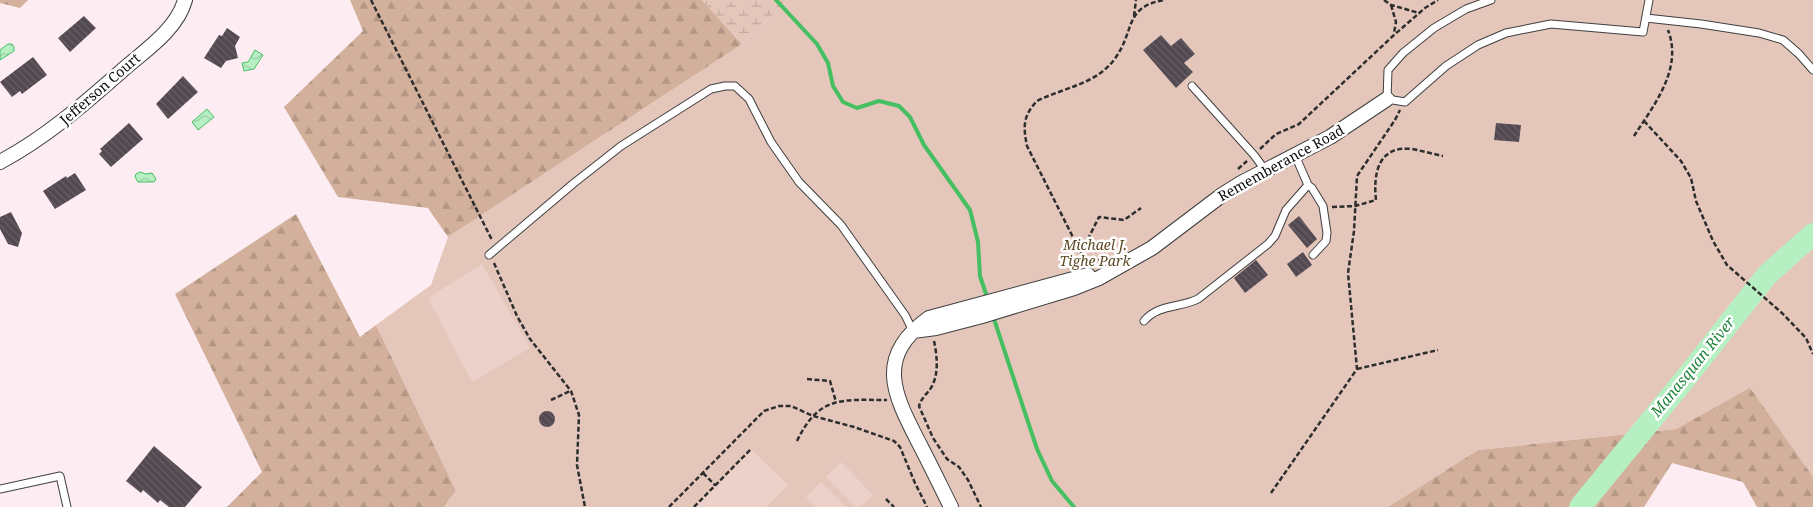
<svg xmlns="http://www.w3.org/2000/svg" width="1813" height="507" viewBox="0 0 1813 507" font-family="'Noto Serif',serif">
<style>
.green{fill:#e4c7ba}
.forest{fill:url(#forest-firs)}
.wetland{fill:url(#wetland-marsh)}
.pitch{fill:#ecd1cb}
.water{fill:url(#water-waves);stroke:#45bf61}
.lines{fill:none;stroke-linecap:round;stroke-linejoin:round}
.stream{stroke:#45bf61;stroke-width:4}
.river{stroke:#b6efc2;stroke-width:22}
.building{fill:url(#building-back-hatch)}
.lane-casing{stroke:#3f3f3f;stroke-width:9}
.street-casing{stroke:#3f3f3f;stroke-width:16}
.path{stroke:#2e2e2e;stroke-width:2.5;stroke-dasharray:5 2.5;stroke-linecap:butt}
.lane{stroke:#fff;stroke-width:7}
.street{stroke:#fff;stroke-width:14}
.labels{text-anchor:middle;stroke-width:5;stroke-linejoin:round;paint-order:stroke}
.street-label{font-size:14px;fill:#0c0c0c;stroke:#fff}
.park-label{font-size:14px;font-style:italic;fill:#5d4723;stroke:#fff}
.water-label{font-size:15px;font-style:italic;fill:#20843b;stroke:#fff}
</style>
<defs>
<pattern id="forest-firs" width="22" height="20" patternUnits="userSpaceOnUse" patternTransform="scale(1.25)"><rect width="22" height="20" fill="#d3b09b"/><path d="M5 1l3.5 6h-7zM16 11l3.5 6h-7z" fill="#b49684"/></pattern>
<pattern id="wetland-marsh" width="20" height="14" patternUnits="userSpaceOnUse" patternTransform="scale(1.25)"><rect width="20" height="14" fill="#e4c7ba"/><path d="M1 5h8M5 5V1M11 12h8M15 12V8" fill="none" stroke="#c2aa9f"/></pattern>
<pattern id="water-waves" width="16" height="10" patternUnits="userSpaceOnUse" patternTransform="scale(1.25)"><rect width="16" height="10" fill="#b6efc2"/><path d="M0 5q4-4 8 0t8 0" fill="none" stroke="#9bcca6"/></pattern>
<pattern id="building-back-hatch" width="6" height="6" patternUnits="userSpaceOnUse" patternTransform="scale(1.25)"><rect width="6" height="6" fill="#534951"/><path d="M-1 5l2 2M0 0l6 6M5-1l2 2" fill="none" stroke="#675f65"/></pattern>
</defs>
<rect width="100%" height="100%" fill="#fdedf3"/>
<path class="green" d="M788 0H1813V481L1750 389 1676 429 1478 450 1388 507H443L456 491 376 325 431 285 448 237 742 44Z"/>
<path class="forest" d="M0 0H28L20 8 0 3Z
M350 0H702L742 44 448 237 428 208 338 197 284 107 363 31Z
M296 214 360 337 376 325 456 491 443 507H227L262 472 175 294Z
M1750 388 1813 477V507H1757L1743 482 1672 463 1644 507H1388L1478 450 1676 429Z"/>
<path class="wetland" d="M702 0H788L742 44Z"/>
<path class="pitch" d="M482 264 530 348 472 382 428 298Z
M752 450 788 485 766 507H694Z
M841 462 873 495 860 507H856L826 477Z
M821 482 846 507H816L806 497Z"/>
<path class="water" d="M8 44H12L14 47V51L0 60V50Z
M255 50 263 55 254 69 244 71 242 63 248 62Z
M207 109 214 117 198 130 192 122Z
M140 172 146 174 152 173 156 179 154 182H138L135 177 136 174Z"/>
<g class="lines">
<path class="stream" d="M776 0 817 44 828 63 833 86 843 102 857 108 879 101 899 106 910 117 924 145 970 210 978 242 980 276 988 300
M993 316 1037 449 1052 481 1074 507"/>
<path class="river" d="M1580 507 1689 374 1767 275 1813 234"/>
</g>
<path class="building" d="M84 16 96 28 70 52 58 38Z
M227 28 240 37 235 46 238 58 226 61 221 68 204 58 219 35 222 36Z
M1161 35 1171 46 1181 38 1195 54 1184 63 1193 72 1176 88 1143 50Z
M33 57 47 75 22 94 20 91 12 97 0 82Z
M183 76 198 92 168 119 156 104Z
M129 123 143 139 111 167 99 154 102 151 100 149Z
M1496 123 1521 125 1519 142 1494 140Z
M75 173 86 190 55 209 43 191 66 176 67 178Z
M11 212 22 233 18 247 8 244 0 229V217Z
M1299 216 1317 239 1307 248 1288 225Z
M1303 252 1312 265 1296 277 1287 264Z
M1256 260 1268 275 1245 293 1234 278Z
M539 419a8 8 0 1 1 16 0a8 8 0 1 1-16 0Z
M154 446 202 487 185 507H169L160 500 158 503 143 490 141 493 126 481Z"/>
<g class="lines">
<g class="lane-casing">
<path id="lane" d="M1491 0 1466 9 1434 28 1403 53 1388 70 1387 99 1405 102 1446 66 1478 45 1506 33 1551 24 1643 32 1649 0
M1646 18 1701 24 1759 33 1783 40 1799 54 1813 70
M1192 86 1254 155 1265 170
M1308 185 1312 188 1323 206 1327 233 1326 241 1313 255
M489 255 574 183 621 146 711 89 725 86H735L749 99 771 142 799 182 841 225 905 315 913 331
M1144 321C1158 304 1180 308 1198 299L1268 244 1275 236 1286 210 1308 185 1295 155
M0 489 60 476 67 507"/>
</g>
<g class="street-casing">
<path id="street" d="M0 162C47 137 85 103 125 68 147 49 177 29 185 0
M913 331 936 328 982 316 1074 288 1099 278 1152 248 1222 195 1241 183 1330 137 1387 99
M951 507C941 487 931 466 920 445 895 396 873 358 929 318L1088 275"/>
</g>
<path class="path" d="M371 0 492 240
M1384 0 1391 5 1419 13
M1391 5 1396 22 1394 33
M1134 16 1136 0
M1644 121 1681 161 1691 178 1696 201 1713 241 1727 265 1782 313 1806 338 1813 354
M1634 136C1654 105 1683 69 1668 30
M1260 149 1276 134 1299 124 1394 35 1425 8 1438 0
M1238 169 1247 161
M1332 207 1355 206 1376 200C1373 174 1378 145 1412 149 1423 151 1433 154 1443 156
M1081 253 1099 217 1124 220 1141 208
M494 263 517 316 530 339 571 391 579 415 577 465 585 507
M1086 263 1027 146C1023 126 1023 116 1037 101 1065 87 1098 84 1116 57 1135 30 1124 7 1164 0
M1091 263 1107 257
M934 341C937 355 939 373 932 386 928 394 922 396 919 406L933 438 947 459 959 467 968 480 981 507
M1357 369 1438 350
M807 379 830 381 836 402
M551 400 570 391
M797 441C819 395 842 400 887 400
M703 473 715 485
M1271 493 1357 369 1348 273 1354 231 1357 176 1395 120 1400 110
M886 499 894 507
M669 507 764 411 779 406H791L813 416 854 427 894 441 900 447 915 483 927 507
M694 507 751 449"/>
<use href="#lane" class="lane"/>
<use href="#street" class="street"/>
</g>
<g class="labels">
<g class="street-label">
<text transform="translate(100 89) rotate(-41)" y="5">Jefferson Court</text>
<text transform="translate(1281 163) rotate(-29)" y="5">Rememberance Road</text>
</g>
<g class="park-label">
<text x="1095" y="250">Michael J.<tspan x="1095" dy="16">Tighe Park</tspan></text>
</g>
<g class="water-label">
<text transform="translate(1693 367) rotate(-51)" y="5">Manasquan River</text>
</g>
</g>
</svg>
